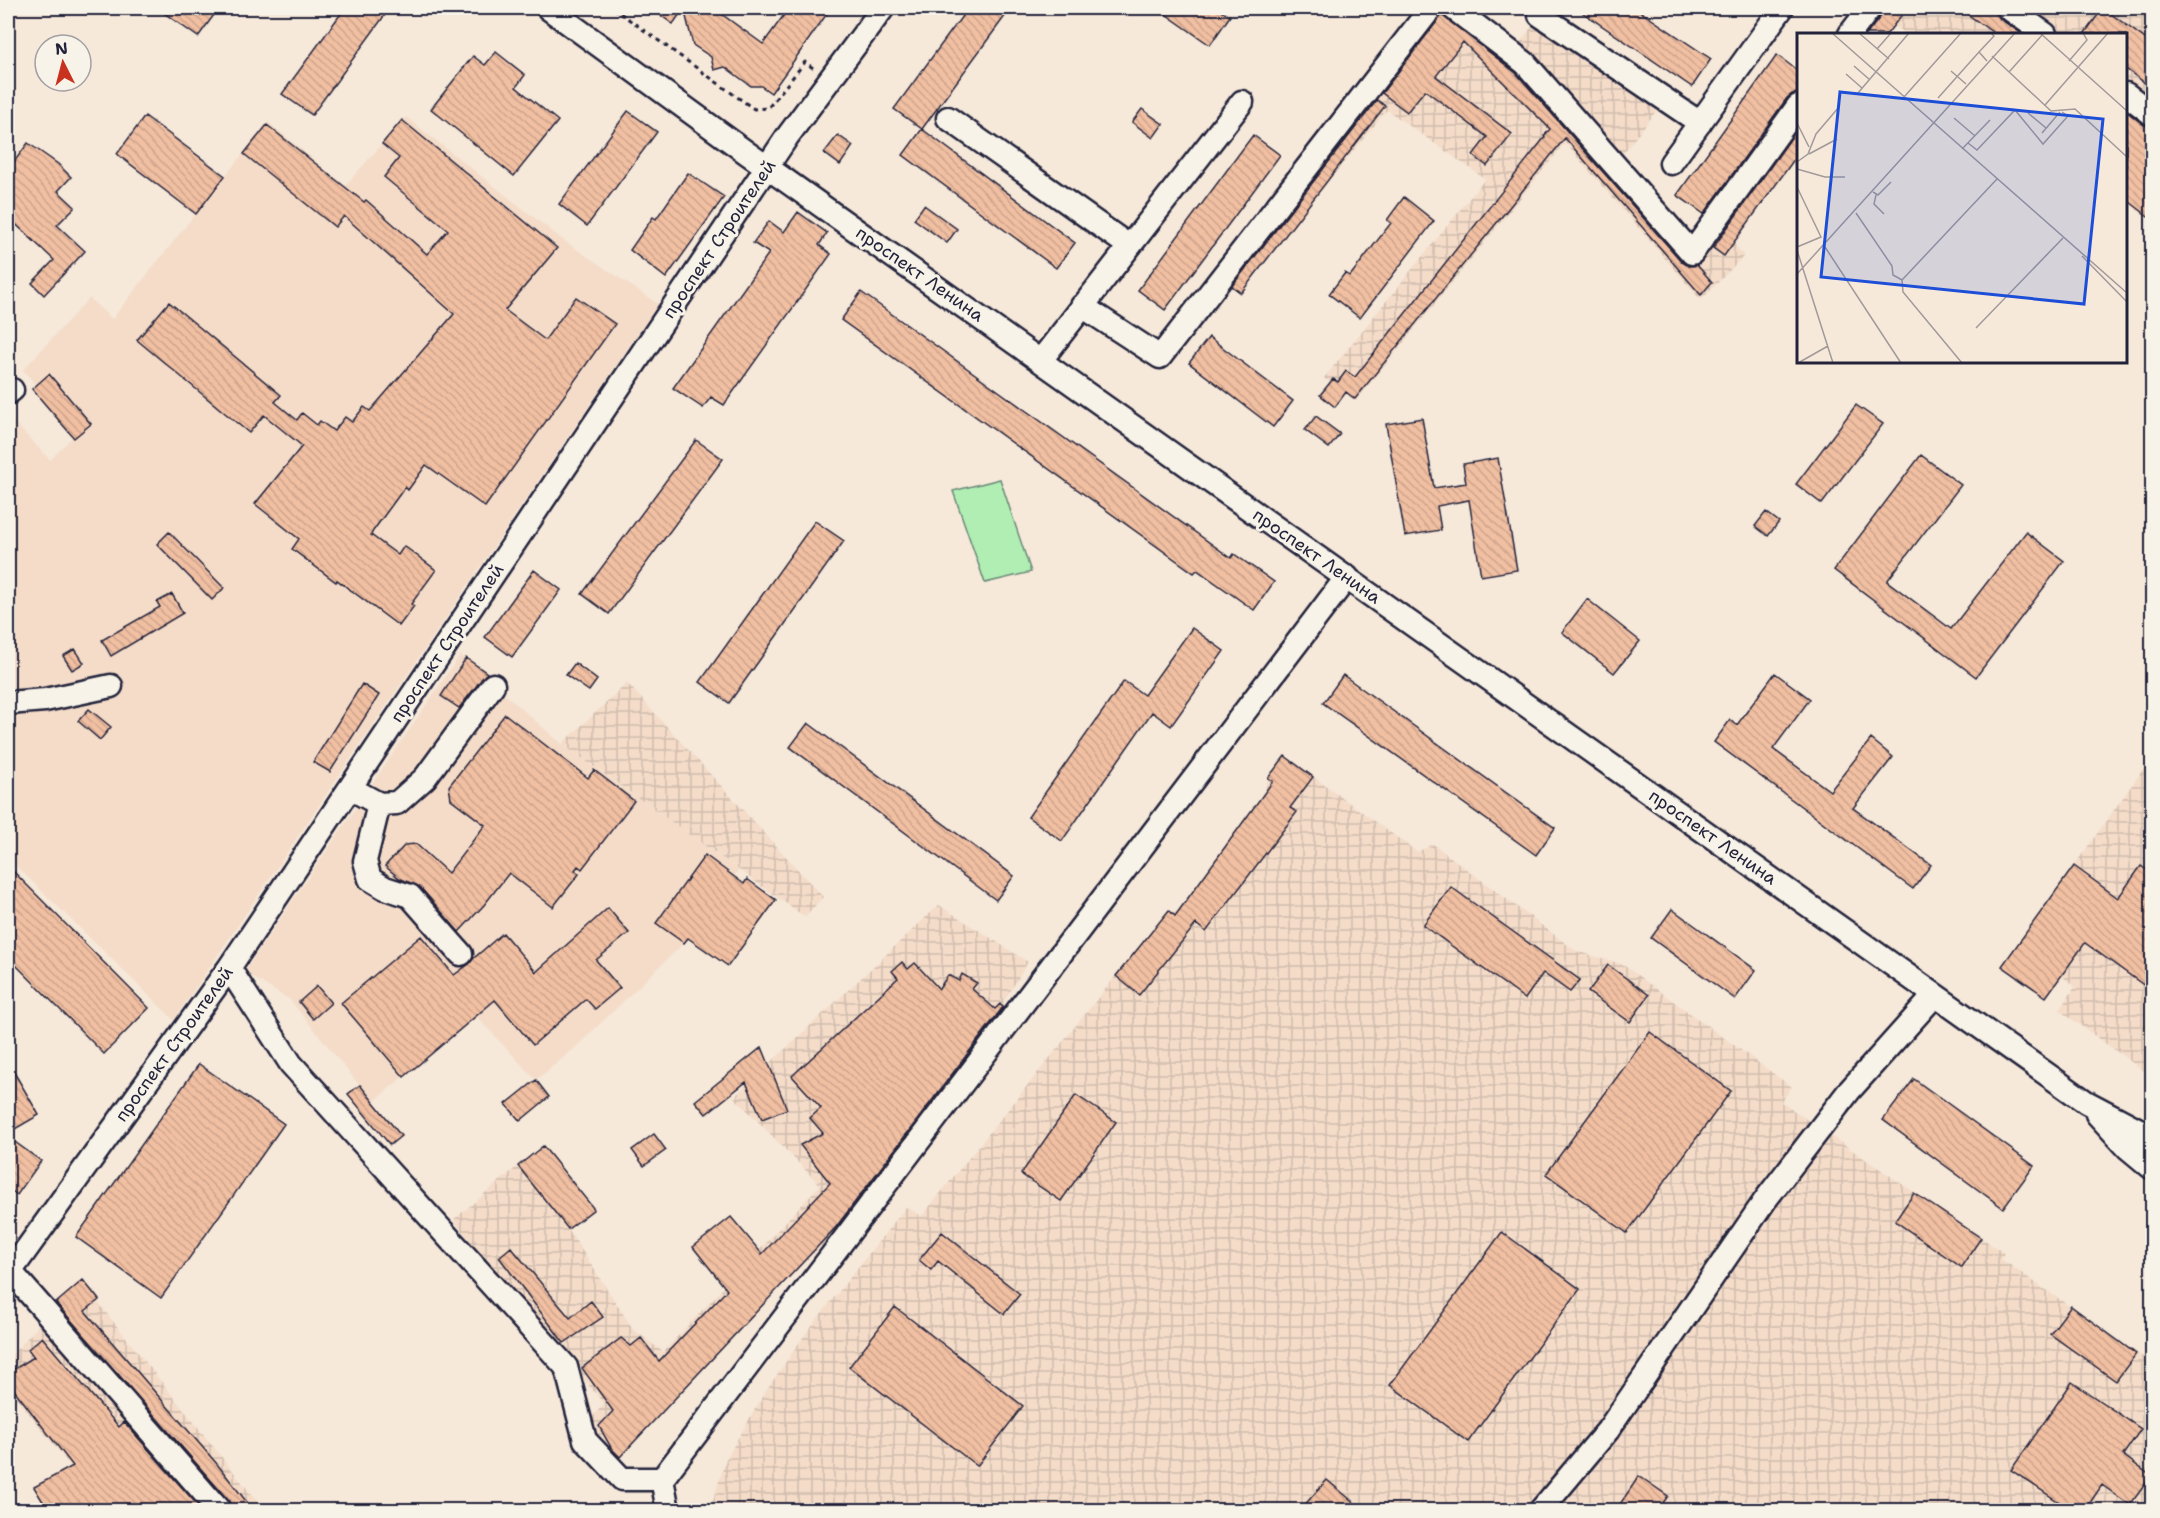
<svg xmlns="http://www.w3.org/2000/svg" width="2160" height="1518" viewBox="0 0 2160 1518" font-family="'Shantell Sans',sans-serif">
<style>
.built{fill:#f4dcc9}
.industrial{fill:url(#industrial-grid)}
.pitch{fill:#b1eeb3;stroke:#6a8877;stroke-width:1.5}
.building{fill:url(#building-back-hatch);stroke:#22223b;stroke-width:1.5}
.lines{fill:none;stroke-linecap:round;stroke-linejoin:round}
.minor-casing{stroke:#22223b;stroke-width:27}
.path{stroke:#22223b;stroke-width:3;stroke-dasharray:4.5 4.5;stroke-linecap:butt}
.minor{stroke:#f7f3e8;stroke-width:22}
.labels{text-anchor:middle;stroke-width:6;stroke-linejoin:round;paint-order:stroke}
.street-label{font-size:18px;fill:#22223b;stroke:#f7f3e8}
.inset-road{fill:none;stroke:#a1999a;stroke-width:1.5}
.view{fill:#1d4ed8;fill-opacity:0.15;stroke:#1d4ed8;stroke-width:3}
.inset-edge{fill:none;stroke:#22223b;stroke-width:3}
</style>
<defs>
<pattern id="industrial-grid" width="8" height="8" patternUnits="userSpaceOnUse" patternTransform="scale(1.5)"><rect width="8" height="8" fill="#f4dcc9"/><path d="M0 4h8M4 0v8" fill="none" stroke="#d1bcae"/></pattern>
<pattern id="building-back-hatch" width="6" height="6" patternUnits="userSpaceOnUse" patternTransform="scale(1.5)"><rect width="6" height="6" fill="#f1bfa2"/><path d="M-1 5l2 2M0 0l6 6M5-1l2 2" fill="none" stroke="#cea48c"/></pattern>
</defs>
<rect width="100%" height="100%" fill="#f6e9da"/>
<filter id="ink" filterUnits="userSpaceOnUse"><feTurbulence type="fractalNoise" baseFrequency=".0167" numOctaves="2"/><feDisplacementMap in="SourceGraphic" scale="12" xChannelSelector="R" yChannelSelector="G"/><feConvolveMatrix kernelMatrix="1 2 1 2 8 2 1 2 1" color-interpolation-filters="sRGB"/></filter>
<g filter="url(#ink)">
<path class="built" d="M406 117 563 240 658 304 174 1020 8 858V424L12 420 50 460 77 432 23 370 89 298 112 319 268 122 345 186Z
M460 655 562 744 739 870 684 943 574 1049 536 1080 476 1016 373 1102 290 1000 244 972Z"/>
<path class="industrial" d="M1426 8H1464L1518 45 1534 24 1657 110 1618 160 1694 243 1798 96V151L1732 242 1744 256 1701 300 1565 143 1356 401 1324 378 1485 179 1387 110 1246 281 1227 265Z
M1861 8H2152V221L2126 201V34H1906L1891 24 1883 34H1842Z
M627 683 823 897 805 917 562 744Z
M1285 756 1417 852 1433 844 1576 951 1622 964 1792 1087 1781 1102 2004 1253 2001 1259 2152 1363V1510H710L726 1459 765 1392 806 1333 906 1207 922 1216 1169 910 1171 912 1179 911 1265 792 1268 778Z
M2152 757V1077L2059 1010 2075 987 2062 976 2046 997 2002 966Z
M939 905 1028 962 1003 1003 1019 1018 921 1138 814 1254 795 1246 692 1375 621 1457 587 1423 604 1404 453 1220 518 1166 568 1229 633 1329 663 1352 820 1185 734 1097Z
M80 1280 264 1510H105L8 1387V1359Z"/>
<path class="pitch" d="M1000 479 1031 572 985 583 953 491Z"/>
<path class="building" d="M157 8H219L198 37Z
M345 8H390L312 115 282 94Z
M650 8H713L763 44 789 8H831L771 93 761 86H751L725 67 714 70 711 57 693 45 684 8 673 24Z
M968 8H1011L922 129 894 109Z
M1157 8H1217L1230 16 1210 45Z
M1576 8H1635L1711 59 1692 87Z
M1883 8H1907L1887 34H1867L1881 16Z
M1959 8H1994L2000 19 2022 34H1995Z
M2103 8 2152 44V88L2126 69V34H2084Z
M1442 15 1516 73 1682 262 1689 266 1697 265 1712 282 1701 295 1565 138 1355 399 1346 392 1335 407 1320 395 1333 379 1338 382 1346 371 1355 377 1545 137 1544 136 1550 129 1463 42 1436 76 1512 134 1487 166 1473 155 1487 137 1425 90 1407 112 1382 93Z
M496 52 525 75 516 87 558 121 514 176 431 109 473 56 485 65Z
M1777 55 1798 71V93L1792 94 1787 98 1704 214 1677 195Z
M1377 100 1385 106 1241 293 1232 286Z
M1142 109 1163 124 1153 138 1132 122Z
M628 111 657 132 587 226 559 204Z
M2126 111 2144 125 2152 127V219L2126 199Z
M145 116 225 176 196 214 117 154Z
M402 120 557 248 505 310 545 340 576 297 615 324 485 507 426 465 408 490 405 487 373 531 371 535 398 555 404 546 436 570 411 604 414 606 399 626 337 580 336 582 292 549 299 539 255 504 302 446 264 415 249 433 137 340 169 302 281 395 275 402 297 420 302 413 317 425 320 421 334 431 345 417 352 422 364 407 370 411 454 314 344 216 335 227 244 154 267 125 364 202 366 200 427 254 448 230 384 177 399 158 382 144Z
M1798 128V154L1724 256 1713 248Z
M922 129 1075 243 1056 268 903 155Z
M838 135 853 146 840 165 824 153Z
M1253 135 1280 155 1165 310 1138 290Z
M28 143 58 164 71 177 58 191 75 207 57 225 85 251 44 295 32 283 54 260 8 217V170Z
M688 173 724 197 666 278 630 250 653 217 656 219Z
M1404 197 1434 221 1360 318 1329 294 1345 273 1350 276 1391 223 1387 220Z
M924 205 957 229 947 243 914 219Z
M798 212 827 233 819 245 831 254 724 405 711 397 703 408 673 388 769 253 753 243 769 221 784 232Z
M861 292 1231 558 1234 554 1274 582 1254 610 1197 570 1194 573 841 320Z
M1209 337 1293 401 1273 427 1189 363Z
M49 374 91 424 74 438 32 389Z
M1856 405 1883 424 1822 504 1796 484Z
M1316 416 1340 434 1329 448 1305 430Z
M1422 418 1434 488 1466 483 1463 464 1498 458 1517 570 1481 576 1469 500 1437 506 1441 530 1405 536 1386 424Z
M696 440 723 459 609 614 582 594Z
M1921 455 1961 485 1887 581 1951 629 2026 532 2064 561 1976 677 1834 570Z
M1766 512 1779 522 1768 536 1755 526Z
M815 521 844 541 729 703 700 682Z
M169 532 224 588 212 600 157 544Z
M534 570 561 590 512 657 485 637Z
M172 594 183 613 111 656 102 640 160 607 157 602Z
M1587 599 1640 641 1614 673 1562 632Z
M1192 628 1224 651 1171 726 1152 712 1062 841 1028 817 1124 681 1144 695Z
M75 649 84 663 72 670 63 656Z
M466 658 487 673 459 708 441 696Z
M575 663 597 680 589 691 566 675Z
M1775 673 1810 699 1773 749 1830 791 1871 739 1893 757 1853 808 1931 865 1913 889 1714 742 1730 720 1737 725Z
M1343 675 1555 828 1536 855 1323 703Z
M362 684 379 695 330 772 313 762Z
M89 709 111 727 100 740 78 721Z
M505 714 588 778 594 770 634 801 582 869 578 866 575 870 579 874 553 907 509 873 484 905 459 932 420 887 399 878 385 866 405 845 416 844 448 873 485 825 451 799 449 786Z
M808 723 1014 876 996 900 790 747Z
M1285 756 1313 777 1290 808 1297 812 1206 932 1196 924 1139 995 1116 976 1169 910 1175 916 1273 781 1268 778Z
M705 855 744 884 747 879 776 900 728 966 688 938 684 943 656 923Z
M8 866 149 1008 104 1054 8 957Z
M2074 866 2118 898 2141 866 2152 874V991L2085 943 2046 997 2002 966Z
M1451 887 1580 980 1570 992 1543 973 1525 999 1423 925Z
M608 908 629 933 596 960 620 988 595 1009 586 999 533 1045 495 1000 404 1077 341 1003 421 936 454 975 469 964 474 958 503 933 536 972Z
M1672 909 1756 970 1735 999 1651 938Z
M902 962 908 969 915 963 939 989 948 975 959 981 962 974 977 983 972 989 995 1009 1000 1004 1003 1007 836 1227 620 1457 612 1449 599 1426 613 1411 582 1368 621 1338 631 1346 641 1338 659 1361 727 1290 693 1247 731 1217 762 1254 830 1183 800 1145 823 1133 810 1118 821 1108 792 1076 898 978 892 971Z
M1608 965 1649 995 1630 1022 1588 992Z
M317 986 331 1003 313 1019 299 1002Z
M1650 1032 1731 1091 1627 1233 1546 1174Z
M762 1047 787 1109 762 1119 746 1082 706 1114 695 1101Z
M8 1062 39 1115 8 1133Z
M199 1064 284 1124 161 1298 76 1237Z
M1914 1079 2034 1166 2003 1208 1883 1120Z
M536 1080 549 1097 520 1121 506 1104Z
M360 1085 401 1136 390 1145 348 1094Z
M1076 1095 1116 1122 1061 1201 1021 1174Z
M654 1134 666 1150 644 1166 632 1150Z
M8 1137 41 1161 17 1195 8 1188Z
M543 1146 594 1209 568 1229 518 1166Z
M1914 1193 1981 1238 1961 1267 1895 1221Z
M942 1232 1020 1294 1004 1314 938 1261 931 1270 919 1260Z
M1502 1232 1580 1289 1468 1442 1390 1385Z
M511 1247 570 1318 591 1301 603 1317 564 1343 499 1257Z
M83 1280 99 1300 85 1311 217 1464 253 1510H232L229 1501 56 1303Z
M2071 1306 2136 1354 2116 1381 2050 1334Z
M895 1307 1023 1406 977 1466 849 1367Z
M42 1337 119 1427 124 1422 202 1510H48L34 1487 73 1466 8 1382V1373L34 1357 28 1349Z
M2072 1382 2141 1429 2123 1455 2151 1476 2130 1505 2102 1485 2085 1510H2071L2011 1470Z
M1639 1476 1668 1496 1658 1510H1616Z
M1327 1480 1363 1510H1300Z"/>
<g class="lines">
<g class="minor-casing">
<path id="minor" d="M548 8 747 153 2086 1102 2141 1131 2152 1140
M1453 8 1525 63 1692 253 1798 106
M2008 8 2045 34
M1540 15 1700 123
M1850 34 1870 8
M2126 94 2152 114
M948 118 1129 246
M1671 163 1782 8
M1082 306 1160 357 1431 8
M1041 360 1242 102
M8 393 12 390
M8 703 45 700 111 686
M350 788 379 804 397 803 425 778 493 685
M379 804 365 861 370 879 385 888 410 896 461 954
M229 968 291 1064 566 1367 585 1440 622 1479H662
M2097 1114 2128 1148 2152 1168
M11 1272 219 1510
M8 1275 229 968 787 137 883 8
M668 1510 662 1479 1347 577
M1541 1510 1608 1430 1766 1199 1849 1091 1935 995"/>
</g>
<path class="path" d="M613 8 754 109 768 108 805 62 813 68"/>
<use href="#minor" class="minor"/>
</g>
</g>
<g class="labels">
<g class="street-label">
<text transform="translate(719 239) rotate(-56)" y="6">проспект Строителей</text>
<text transform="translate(920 274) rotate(35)" y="6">проспект Ленина</text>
<text transform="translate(1317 556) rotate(35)" y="6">проспект Ленина</text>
<text transform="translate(447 643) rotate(-56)" y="6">проспект Строителей</text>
<text transform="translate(1713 837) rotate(35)" y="6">проспект Ленина</text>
<text transform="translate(174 1044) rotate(-54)" y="6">проспект Строителей</text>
</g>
</g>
<g transform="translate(1797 33)">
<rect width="330" height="330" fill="#f6e9da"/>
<path class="inset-road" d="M35 0 330 260M62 0 92 26M243 0 330 78M80 16 94 0M195 23 254 78 278 76 330 124M190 28 182 19 197 3 194 0M272 28 290 7 286 0M57 33 73 47M154 38 169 51M212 39 246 1M49 41 65 55M61 60 112 0M107 64 164 0M141 65 182 19M248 72 311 0M231 80 249 95M157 85 178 103M0 90 12 114M245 100 263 79M171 110 180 117 218 77 246 111 271 83 265 79M165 116 193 87M12 121 40 106M0 129 11 121 19 101 42 74M0 136 28 144H48M0 154 24 204 0 214M76 159 81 162 94 149M79 162 77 171 87 181M59 180 95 233 96 242 105 247M28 214 104 330M0 217 36 330M285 223 330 269M0 241 218 0M179 295 266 205M1 330 31 313M165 330 106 259 105 247 200 146"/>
<path class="view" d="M43 59 306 86 287 271 24 244Z"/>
<rect width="330" height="330" class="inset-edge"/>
</g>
<rect width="2160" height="1518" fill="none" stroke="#f7f3e8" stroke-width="30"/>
<rect x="15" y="15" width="2130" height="1488" fill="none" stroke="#22223b" stroke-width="2" filter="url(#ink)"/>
<g transform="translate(63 63) rotate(354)"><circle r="28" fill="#f7f3e8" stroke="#a29fa3" stroke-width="1.5"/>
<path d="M0-4.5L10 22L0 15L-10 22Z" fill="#c8321e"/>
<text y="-9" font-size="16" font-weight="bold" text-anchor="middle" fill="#22223b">N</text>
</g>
</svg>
